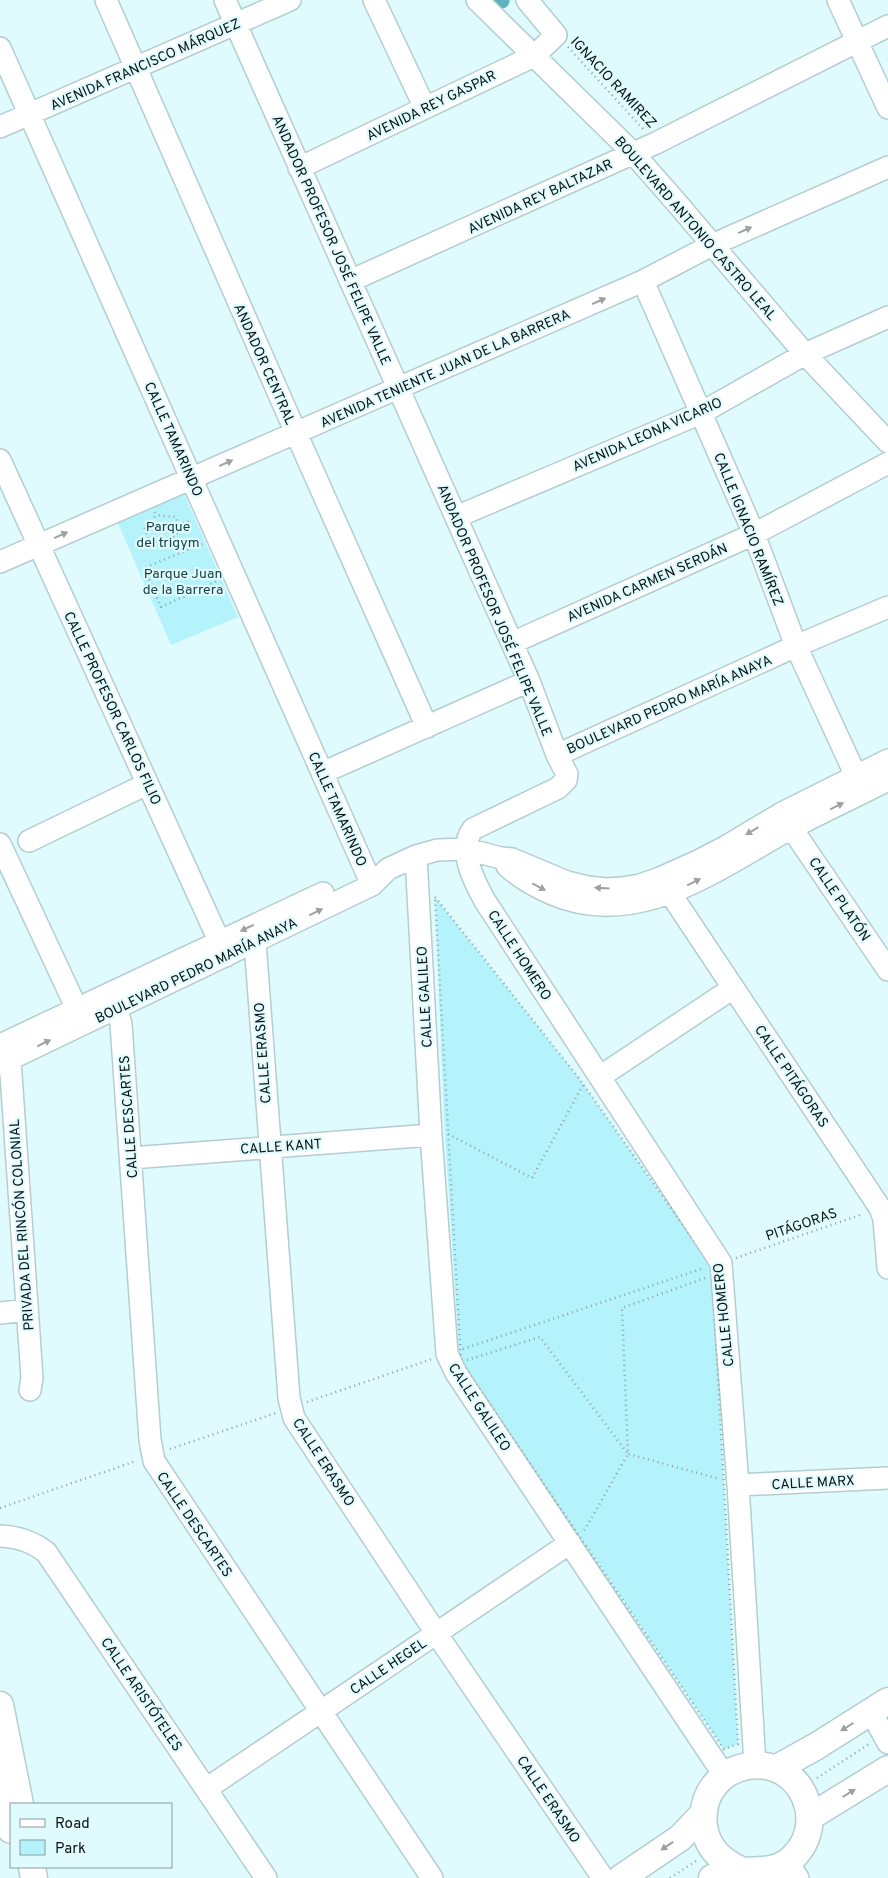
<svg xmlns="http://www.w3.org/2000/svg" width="888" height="1878" viewBox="0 0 888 1878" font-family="Overpass,sans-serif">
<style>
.green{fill:#b4f3fc}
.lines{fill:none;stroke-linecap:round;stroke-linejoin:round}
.canal{stroke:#5db1bc;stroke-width:15}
.minor-casing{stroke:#b4cdd1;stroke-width:24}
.major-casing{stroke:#b4cdd1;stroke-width:29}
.path{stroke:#8ea2a4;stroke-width:2.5;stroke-dasharray:1 4;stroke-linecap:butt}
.minor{stroke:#fff;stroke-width:21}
.major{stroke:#fff;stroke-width:26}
.oneway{fill:#9da1a1}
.labels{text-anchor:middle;stroke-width:4.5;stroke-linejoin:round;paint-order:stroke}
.street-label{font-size:14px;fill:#0a1314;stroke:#e0fbfe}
.park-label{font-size:14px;fill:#194146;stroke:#e0fbfe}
</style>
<rect width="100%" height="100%" fill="#e0fbfe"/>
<path class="green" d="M181 487 238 617 171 645 116 519Z
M435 897 578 1077 712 1266 738 1744 724 1749 461 1362 459 1350 444 1118Z"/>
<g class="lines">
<path class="canal" d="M500 0 502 1"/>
<g class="minor-casing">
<path id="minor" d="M106 0 296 433 427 727
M225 0 529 681 557 755 567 774 566 780 558 788 473 829C457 850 474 881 485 901L721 1263 738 1485 755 1764
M374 0 425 108
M477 0 633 153 676 202 805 354 888 442
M527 0 556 35
M838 0 888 108
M0 48 372 885
M0 127 290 0
M299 168 534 56 556 35
M350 281 656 143 888 26
M643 281 754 534 796 646 856 776 866 791
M0 460 226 956
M456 517 701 413 805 354 888 317
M0 562 643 281 712 245 888 167
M512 643 754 534 888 463
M557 755 796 646 888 607
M322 773 529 681
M784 817 888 970
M29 841 147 784
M0 844 77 1009
M416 856 431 1135 447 1354 456 1373 724 1775
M507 866C520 878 536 887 552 894 638 931 717 869 790 829 822 812 855 797 888 780
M660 878 880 1208 884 1219 888 1268
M255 942 289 1398 294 1418 436 1633 603 1878
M112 993 121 1024 150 1440 154 1461 432 1878
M0 1045 323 893
M10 1060 32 1378 30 1390
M0 1064 372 885 388 869 416 856 437 850 466 849 501 858 512 859 567 882 588 887 605 889 622 888 640 885 660 878 698 861 725 847 782 813 888 760
M601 1076 733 988
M131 1158 431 1135
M0 1313 27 1310
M738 1485 888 1478
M0 1536C18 1537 31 1541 46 1552L266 1878
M871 1712 888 1743
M206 1789 570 1543
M788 1863 798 1878"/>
</g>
<g class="major-casing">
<path id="major" d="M0 1705 20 1804
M777 1768 815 1747 888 1701
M2 1784 11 1830
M810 1817 888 1769
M32 1867 34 1878
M621 1878 680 1838 703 1814
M712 1878C736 1864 767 1878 789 1861 805 1848 813 1828 808 1807 792 1741 696 1758 704 1826 707 1848 721 1861 741 1870"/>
</g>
<path class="path" d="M568 47 643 129
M155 512 156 515 145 529 149 540 165 544 180 531 176 517 156 515
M178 524 191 521
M202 544 144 568 161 607 217 581
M435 897 578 1077 712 1266 738 1744 724 1749 461 1362Z
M448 1134 532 1178 583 1085
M736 1258 863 1214
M705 1278 622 1308 628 1454 720 1479
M463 1349 704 1268
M467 1360 540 1337 628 1454 584 1531
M307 1402 432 1359
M170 1449 276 1413
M0 1508 136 1461
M817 1778 869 1744
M670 1878 696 1861"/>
<use href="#minor" class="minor"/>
<use href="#major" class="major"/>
</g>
<defs><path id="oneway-solid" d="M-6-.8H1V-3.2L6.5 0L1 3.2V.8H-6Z" transform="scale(1.25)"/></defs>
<g class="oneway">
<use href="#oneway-solid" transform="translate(745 230) rotate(-24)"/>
<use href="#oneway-solid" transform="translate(599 301) rotate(-24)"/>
<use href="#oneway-solid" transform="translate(226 463) rotate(-24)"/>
<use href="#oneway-solid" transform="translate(61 535) rotate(-24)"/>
<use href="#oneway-solid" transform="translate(837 806) rotate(-26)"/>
<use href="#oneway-solid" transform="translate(752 831) rotate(149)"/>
<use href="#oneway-solid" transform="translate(694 882) rotate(-26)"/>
<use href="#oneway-solid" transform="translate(539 887) rotate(28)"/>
<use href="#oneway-solid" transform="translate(602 888) rotate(-176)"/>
<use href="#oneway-solid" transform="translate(316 912) rotate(-26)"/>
<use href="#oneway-solid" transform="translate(247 928) rotate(155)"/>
<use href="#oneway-solid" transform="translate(44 1043) rotate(-26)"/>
<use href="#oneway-solid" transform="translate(847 1727) rotate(148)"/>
<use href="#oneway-solid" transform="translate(849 1793) rotate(-32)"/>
<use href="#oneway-solid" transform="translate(667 1846) rotate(146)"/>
</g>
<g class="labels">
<g class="street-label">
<text transform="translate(145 64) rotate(-24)" y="5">AVENIDA FRANCISCO MÁRQUEZ</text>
<text transform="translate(614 82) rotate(47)" y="5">IGNACIO RAMIREZ</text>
<text transform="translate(431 105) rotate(-26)" y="5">AVENIDA REY GASPAR</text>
<text transform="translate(540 196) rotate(-25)" y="5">AVENIDA REY BALTAZAR</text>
<text transform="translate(696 228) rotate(49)" y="5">BOULEVARD ANTONIO CASTRO LEAL</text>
<text transform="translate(332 240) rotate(66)" y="5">ANDADOR PROFESOR JOSÉ FELIPE VALLE</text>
<text transform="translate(265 364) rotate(66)" y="5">ANDADOR CENTRAL</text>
<text transform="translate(445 368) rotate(-24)" y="5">AVENIDA TENIENTE JUAN DE LA BARRERA</text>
<text transform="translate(647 434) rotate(-24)" y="5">AVENIDA LEONA VICARIO</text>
<text transform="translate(174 439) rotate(66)" y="5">CALLE TAMARINDO</text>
<text transform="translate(749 529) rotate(68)" y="5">CALLE IGNACIO RAMÍREZ</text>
<text transform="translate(647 582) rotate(-24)" y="5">AVENIDA CARMEN SERDÁN</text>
<text transform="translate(495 610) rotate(67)" y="5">ANDADOR PROFESOR JOSÉ FELIPE VALLE</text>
<text transform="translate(669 704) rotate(-24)" y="5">BOULEVARD PEDRO MARÍA ANAYA</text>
<text transform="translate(113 708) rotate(65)" y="5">CALLE PROFESOR CARLOS FILIO</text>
<text transform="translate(338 809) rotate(66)" y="5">CALLE TAMARINDO</text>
<text transform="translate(840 899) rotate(56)" y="5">CALLE PLATÓN</text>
<text transform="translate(520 955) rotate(57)" y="5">CALLE HOMERO</text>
<text transform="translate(196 970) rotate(-26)" y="5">BOULEVARD PEDRO MARÍA ANAYA</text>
<text transform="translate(424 997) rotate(-93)" y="5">CALLE GALILEO</text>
<text transform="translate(262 1053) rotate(-94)" y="5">CALLE ERASMO</text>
<text transform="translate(792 1076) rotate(56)" y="5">CALLE PITÁGORAS</text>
<text transform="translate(128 1117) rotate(-94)" y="5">CALLE DESCARTES</text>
<text transform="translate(281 1146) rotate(-4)" y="5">CALLE KANT</text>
<text transform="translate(801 1224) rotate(-19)" y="5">PITÁGORAS</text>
<text transform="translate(21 1225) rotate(-94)" y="5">PRIVADA DEL RINCÓN COLONIAL</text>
<text transform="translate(723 1315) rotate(-96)" y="5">CALLE HOMERO</text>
<text transform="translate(480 1407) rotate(57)" y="5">CALLE GALILEO</text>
<text transform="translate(324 1462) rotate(57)" y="5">CALLE ERASMO</text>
<text transform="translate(813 1482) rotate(-3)" y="5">CALLE MARX</text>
<text transform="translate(195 1524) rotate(56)" y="5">CALLE DESCARTES</text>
<text transform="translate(388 1666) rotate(-34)" y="5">CALLE HEGEL</text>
<text transform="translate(142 1694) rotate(56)" y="5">CALLE ARISTÓTELES</text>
<text transform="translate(549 1799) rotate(56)" y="5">CALLE ERASMO</text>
</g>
<g class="park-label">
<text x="168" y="531">Parque<tspan x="168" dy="16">del trigym</tspan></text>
<text x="183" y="578">Parque Juan<tspan x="183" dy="16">de la Barrera</tspan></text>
</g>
</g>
<rect x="10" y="1803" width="162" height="65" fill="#e0fbfe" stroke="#8a9ea0"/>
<rect x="20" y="1819" width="25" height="8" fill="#ffffff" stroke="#8a9ea0"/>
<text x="55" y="1828" font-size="15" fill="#0a1314">Road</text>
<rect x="20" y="1840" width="25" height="15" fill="#b4f3fc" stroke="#8a9ea0"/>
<text x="55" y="1853" font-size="15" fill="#0a1314">Park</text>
</svg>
